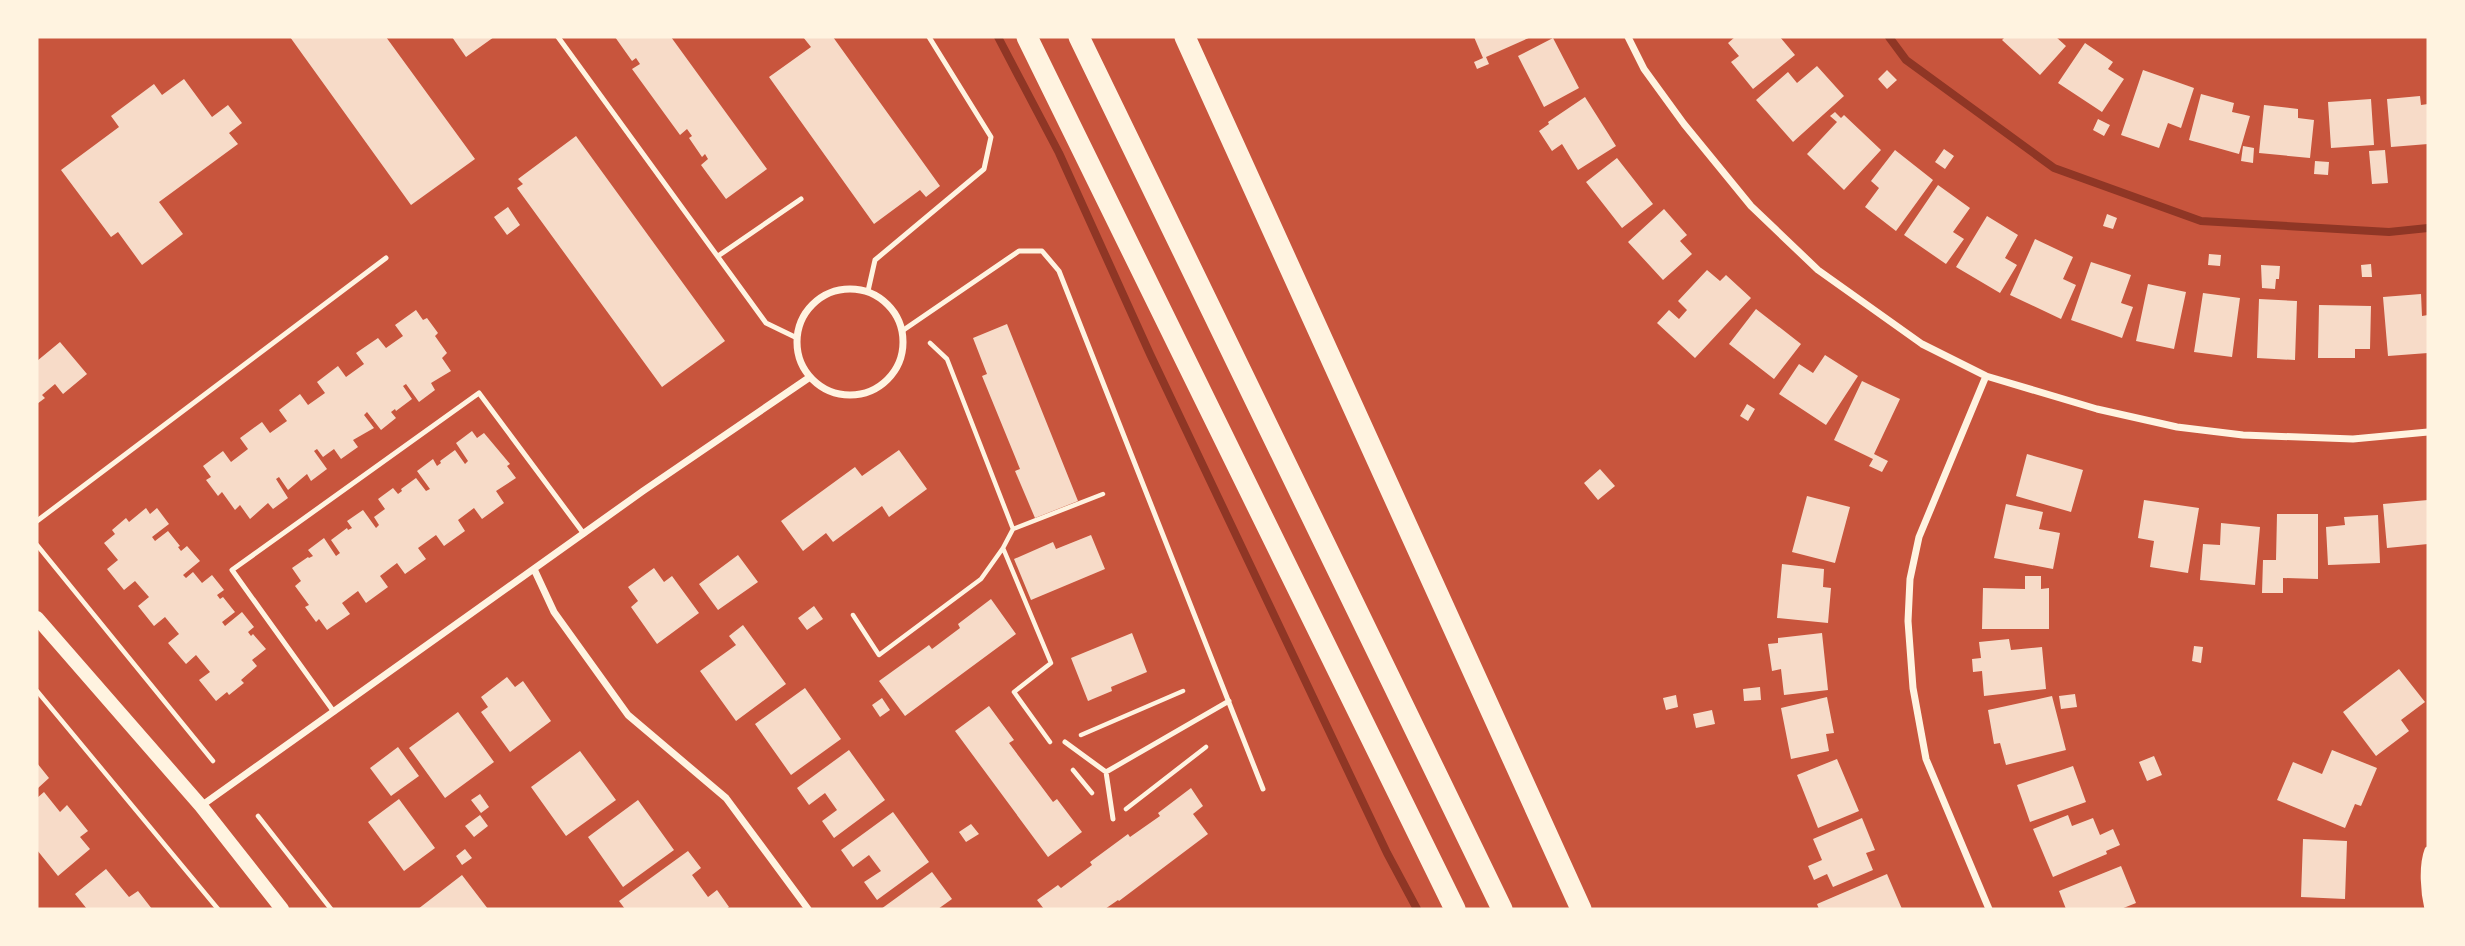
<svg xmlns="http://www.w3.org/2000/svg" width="2465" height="946" viewBox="0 0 2465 946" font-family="'PT Serif',serif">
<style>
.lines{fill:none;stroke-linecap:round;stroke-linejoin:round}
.stream{stroke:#8f3625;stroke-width:8}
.building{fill:#f7dbc8}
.path{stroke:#fff3e0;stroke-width:4.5}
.service{stroke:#fff3e0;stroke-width:5}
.minor{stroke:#fff3e0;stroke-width:7}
.secondary{stroke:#fff3e0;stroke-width:14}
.motorway{stroke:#fff3e0;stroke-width:21}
</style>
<rect width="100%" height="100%" fill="#c8553d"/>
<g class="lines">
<path class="stream" d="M998 37 1059 153 1150 354 1387 853 1417 909
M1889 37 1906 60 2054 168 2201 221 2389 232 2428 228"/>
</g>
<path class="building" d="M290 37H386L475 159 411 205Z
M452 37H494L466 57Z
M615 37H671L767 169 726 199 701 165 708 159 705 154 702 157 689 138 692 136 687 129 680 135 632 69 640 64 636 58 632 61Z
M803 37H833L940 186 926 197 920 190 874 224 769 77 811 47Z
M1474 37H1531L1486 57 1489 64 1477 69 1474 62 1483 58Z
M1735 37H1780L1795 55 1753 89 1731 62 1739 56 1728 43Z
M2005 37H2056L2066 46 2040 75 2002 40Z
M1553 38 1579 88 1544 107 1518 56Z
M2085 43 2113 62 2108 69 2124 79 2102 112 2058 83Z
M1817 66 1844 96 1793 142 1756 100 1788 72 1797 83Z
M1887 70 1897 80 1887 89 1878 79Z
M2143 70 2194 88 2181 128 2168 123 2159 148 2121 135Z
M184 79 212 117 228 105 242 123 229 133 238 144 159 202 183 234 142 265 118 232 111 237 61 170 119 127 111 116 154 84 162 95Z
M2201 94 2234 103 2232 112 2250 116 2239 154 2189 140Z
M2420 96 2421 105 2428 104V144L2391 147 2387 99Z
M1585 97 1616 146 1578 170 1562 144 1552 151 1539 131 1549 124 1548 122Z
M2371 99 2374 145 2331 148 2328 102Z
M2264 105 2298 109V118L2314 120 2310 158 2259 153Z
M1835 112 1841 118 1844 115 1881 150 1844 190 1807 154 1837 122 1830 116Z
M2098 119 2110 125 2104 136 2093 130Z
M576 136 725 341 662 387 517 188 523 184 518 179Z
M2243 146 2254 148 2253 163 2241 161Z
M1944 149 1954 156 1945 169 1935 162Z
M1895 150 1933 180 1896 231 1865 207 1879 188 1871 181Z
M2385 150 2388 183 2372 184 2369 151Z
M1617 158 1653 204 1622 228 1586 182Z
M2315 161 2329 162 2328 175 2314 174Z
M1938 185 1970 208 1953 232 1964 239 1946 264 1904 235Z
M508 207 520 225 507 235 494 217Z
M1664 209 1687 235 1680 241 1692 254 1663 280 1628 242Z
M2107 214 2117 218 2113 229 2103 226Z
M1987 216 2018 235 2005 258 2017 265 2000 293 1956 267Z
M2035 239 2073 257 2063 279 2076 285 2061 319 2010 295Z
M2209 254 2221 255 2220 266 2208 265Z
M2091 262 2131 275 2121 303 2133 307 2122 338 2071 320Z
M2371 264 2372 277H2362L2361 265Z
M2261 265 2280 266 2279 279H2276L2275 289 2262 288Z
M1707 270 1720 281 1726 275 1751 298 1695 358 1657 323 1669 310 1679 319 1687 310 1678 301Z
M2148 284 2186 292 2174 349 2136 341Z
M2203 293 2240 298 2232 357 2194 352Z
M2421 294 2422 316 2428 315V353L2388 356 2383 297Z
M2259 299 2297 301 2295 360 2257 358Z
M2319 305 2371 306 2370 349H2355V358H2318Z
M1756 309 1801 344 1774 379 1729 344Z
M416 310 423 320 427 318 438 333 435 336 447 353 442 358 451 371 431 383 435 390 419 402 406 384 403 386 412 399 396 411 395 409 391 412 396 418 381 430 367 412 364 415 374 428 353 440 358 447 341 459 334 449 323 457 317 449 314 451 327 469 311 481 307 474 288 490 279 477 276 479 288 498 273 509 268 503 250 519 240 505 235 510 222 492 218 496 206 480 211 477 203 466 223 451 231 462 248 449 240 438 262 422 270 433 287 421 279 410 300 394 308 405 325 393 317 382 338 366 346 377 364 364 356 353 378 338 386 348 403 336 395 325Z
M1007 324 1078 501 1035 518 1015 471 1020 469 982 376 987 374 973 338Z
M60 342 87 374 63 394 55 384 42 395 45 398 37 404V361Z
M1825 355 1858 376 1826 425 1779 394 1799 364 1813 373Z
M1862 381 1900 399 1874 454 1888 461 1882 472 1869 466 1873 459 1834 440Z
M1747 404 1755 409 1748 421 1740 416Z
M472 431 477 438 484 433 510 464 507 466 516 478 496 491 504 503 482 519 474 508 458 520 465 531 444 546 436 535 418 548 426 559 405 574 397 563 380 576 388 587 366 603 358 591 342 603 350 614 327 630 319 619 316 622 305 607 309 605 295 586 301 581 292 568 308 557 309 558 313 556 308 550 324 538 336 556 340 553 331 540 347 528 348 530 352 528 347 521 363 510 376 528 379 525 374 517 385 509 378 499 393 488 398 494 402 491 401 489 416 478 426 491 430 489 417 471 433 459 437 466 441 463 440 461 455 450 465 464 468 461 456 443Z
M899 450 927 489 889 517 882 506 833 542 826 533 803 551 781 521 855 467 862 476Z
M2027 454 2083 470 2071 512 2016 496Z
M1600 469 1615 486 1598 500 1584 483Z
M1807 496 1850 507 1835 563 1792 552Z
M2144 500 2199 508 2188 573 2150 567 2154 541 2138 538Z
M2428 500V544L2387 548 2383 504Z
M2006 504 2043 512 2039 529 2060 533 2053 569 1994 558Z
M146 508 150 514 157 508 169 524 152 537 155 541 168 531 180 546 178 547 181 551 187 546 200 561 183 575 186 578 193 572 202 583 212 575 224 590 217 595 220 599 223 597 235 612 222 622 225 626 242 612 254 627 248 632 251 636 253 634 266 649 252 660 257 666 241 680 244 683 229 695 227 692 216 701 199 680 210 672 196 655 186 664 168 643 179 634 165 617 154 626 138 606 149 597 135 581 124 590 107 569 118 560 104 543 115 534 112 530 126 518 129 522Z
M2277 514H2318V579L2283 578V593H2262L2263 560H2276Z
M2378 515 2380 563 2328 565 2326 527 2345 525 2344 517Z
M2221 523 2260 527 2255 585 2200 580 2203 544 2220 545Z
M1091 535 1105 569 1031 600 1014 559 1053 542 1056 549Z
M738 555 758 582 718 610 699 584Z
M1782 564 1824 569 1823 587 1831 588 1828 623 1777 618Z
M654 568 664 582 672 576 699 613 657 644 631 607 638 601 628 587Z
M2025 576H2041V589L2049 588V629H1982L1983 588 2025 589Z
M991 599 1016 634 905 716 879 681 929 645 932 649 960 628 958 624Z
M814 606 823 619 807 630 798 618Z
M743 625 786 684 736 721 700 671 736 645 729 636Z
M1132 633 1147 672 1111 687 1112 691 1088 701 1071 658Z
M1822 633 1828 690 1784 695 1781 669 1772 671 1768 644 1778 643V638Z
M2009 639 2011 650 2042 647 2046 689 1984 696 1982 671 1973 672 1972 659 1981 658 1979 642Z
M2194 646 2203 647 2201 663 2192 661Z
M2399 669 2425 702 2401 720 2409 731 2376 756 2343 712Z
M507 677 515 687 523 681 551 721 510 752 481 712 488 707 481 697Z
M1760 687 1761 700 1744 701 1743 689Z
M805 688 841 739 791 775 755 724Z
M2075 694 2077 707 2061 709 2059 696Z
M1676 695 1678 707 1666 710 1663 698Z
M2052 696 2066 750 2006 765 2000 743 1994 744 1988 710Z
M1827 697 1834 733 1826 734 1829 751 1791 759 1781 708Z
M882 698 890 710 880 717 872 705Z
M989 706 1014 740 1009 743 1053 802 1057 799 1082 832 1048 857 955 731Z
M1712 710 1715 724 1696 728 1693 714Z
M458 712 494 762 445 798 409 748Z
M398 747 419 776 391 796 370 768Z
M849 750 885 800 834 838 822 821 837 810 825 793 809 805 797 788Z
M2332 750 2377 768 2361 806 2355 804 2345 828 2277 800 2293 762 2322 774Z
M580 751 616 800 566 836 531 787Z
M2154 756 2162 775 2147 781 2139 762Z
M1837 759 1859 811 1818 828 1797 775Z
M37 763 49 778 37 789Z
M2073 766 2086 802 2030 822 2017 785Z
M1191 788 1203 806 1193 814 1208 834 1119 901 1118 900 1105 909H1044L1037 900 1058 885 1061 888 1092 865 1090 862 1128 834 1130 837 1160 816 1158 813Z
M44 792 60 812 67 805 88 831 80 837 90 849 58 876 37 850V798Z
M480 794 489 807 481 813 471 800Z
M399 799 435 848 404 871 368 822Z
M638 800 674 850 623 887 588 837Z
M893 812 929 862 877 900 864 882 881 871 869 855 853 867 841 850Z
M480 815 488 826 474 837 465 826Z
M2068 815 2072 826 2093 818 2100 835 2113 829 2120 845 2106 851 2107 854 2053 877 2033 829Z
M1862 818 1875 850 1866 853 1873 870 1833 887 1827 874 1814 880 1808 866 1822 860 1813 839Z
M971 824 979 834 966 842 959 832Z
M2303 839 2347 841 2345 899 2301 897Z
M465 849 472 858 462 865 456 856Z
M688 851 701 868 692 875 708 897 717 890 729 907 726 909H625L619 901Z
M2121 866 2136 903 2121 909H2066L2059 891Z
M106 869 129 897 138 891 152 909H87L75 894Z
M932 872 952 899 938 909H881Z
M1887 874 1902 909H1819L1817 904Z
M462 875 488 909H418Z"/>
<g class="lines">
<path class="path" d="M930 343 947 359 1013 529
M37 545 213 761
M1003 548 1051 663 1014 692 1050 742
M853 615 879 655 981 579 1003 548 1013 529 1103 494
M37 691 218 909
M1081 735 1183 691
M1073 770 1092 793
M1126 809 1206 747
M258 816 331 909"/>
<path class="service" d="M558 37 766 323 797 338
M718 256 801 199
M868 291 875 260 984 169 991 137 929 37
M902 331 1019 251H1042L1059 271 1263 789
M37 521 386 258
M334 712 232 570 479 393 584 534
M1065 742 1106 772 1229 701
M1106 772 1113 819"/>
<path class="minor" d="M1628 37 1644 69 1684 124 1751 206 1818 270 1922 344 1986 376 2097 409 2177 427 2243 435 2353 439 2428 432
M797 342a53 53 0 1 1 106 0a53 53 0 1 1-106 0Z
M1986 376 1919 537 1910 579 1908 621 1913 688 1926 759 1989 909
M534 569 554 612 628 715 726 798 808 909
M201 806 643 491 810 377
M2428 909C2424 892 2422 866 2428 850"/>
<path class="secondary" d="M37 618 201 806 282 909"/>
<path class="motorway" d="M1027 37 1455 909
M1079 37 1502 909
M1185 37 1581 909"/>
</g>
<rect width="2465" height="946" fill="none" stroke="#fff3e0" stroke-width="77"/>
</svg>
